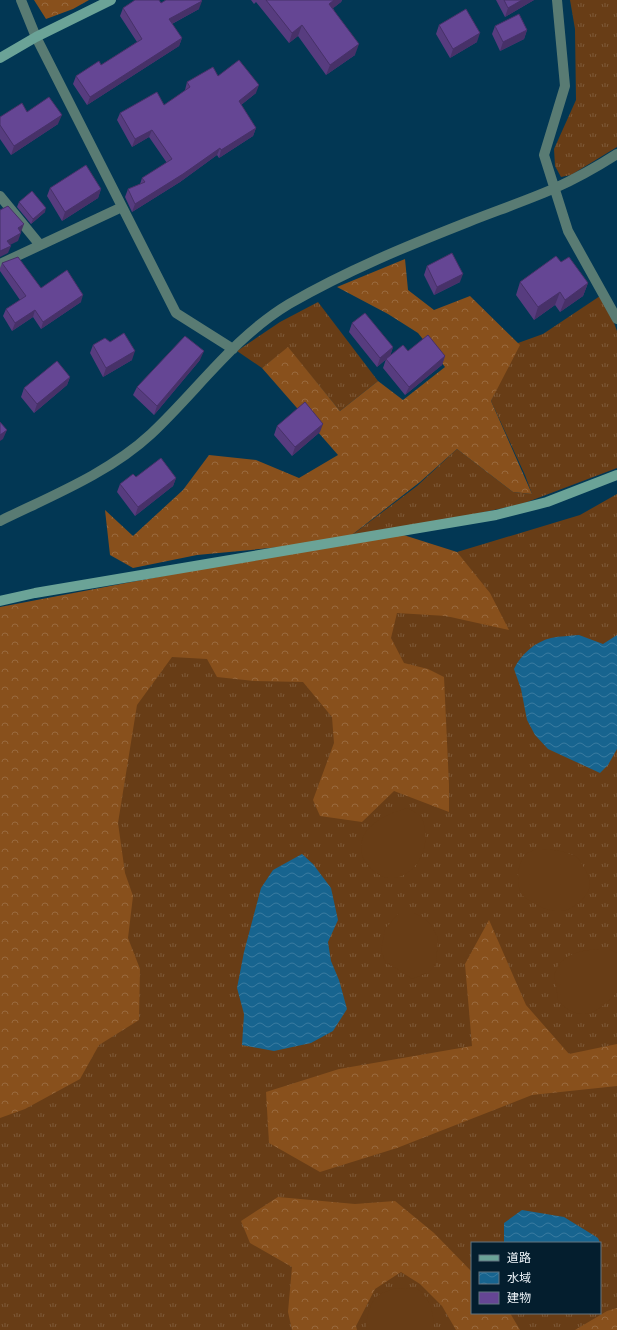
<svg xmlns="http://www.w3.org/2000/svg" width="617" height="1330" viewBox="0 0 617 1330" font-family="Cabin,'Noto Sans JP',sans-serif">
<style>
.grass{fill:url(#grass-tufts);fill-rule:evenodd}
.forest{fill:url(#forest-crowns)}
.garden{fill:#683d16}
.water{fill:url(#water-waves)}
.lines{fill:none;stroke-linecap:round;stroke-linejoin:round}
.street{stroke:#597b73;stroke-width:10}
.secondary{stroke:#6ba397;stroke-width:10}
.wall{fill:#573c7f}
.shaded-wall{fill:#473168}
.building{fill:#654694;stroke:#473168}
</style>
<defs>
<pattern id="grass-tufts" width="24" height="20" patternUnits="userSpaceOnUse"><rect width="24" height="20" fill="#683d16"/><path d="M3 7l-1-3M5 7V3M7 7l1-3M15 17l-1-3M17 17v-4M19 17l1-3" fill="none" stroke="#7e5a39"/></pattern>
<pattern id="forest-crowns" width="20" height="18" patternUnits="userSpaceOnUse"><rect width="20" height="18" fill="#88501c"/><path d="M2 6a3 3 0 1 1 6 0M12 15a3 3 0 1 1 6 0" fill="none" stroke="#996a3e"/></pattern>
<pattern id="water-waves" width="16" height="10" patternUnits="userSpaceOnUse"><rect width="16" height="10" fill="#17648f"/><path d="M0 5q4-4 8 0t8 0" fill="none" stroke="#397ba0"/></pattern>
</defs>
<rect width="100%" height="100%" fill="#023754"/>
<path class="grass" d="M570 0H617V147L571 175 561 177 555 166 554 149 576 100 575 29Z
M603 294 617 331V468L522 504 382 534 344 541 417 486 457 449 513 492 532 494 525 475 491 401 518 343 543 334Z
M318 302 378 381 340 411 288 348 262 368 237 351 280 322Z
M617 494V1330H0V925L172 636 283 610 495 609 457 552 580 515ZM472 1243H600V1313H472Z"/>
<path class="forest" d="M34 0H89L73 9 46 19Z
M405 259 408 290 434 310 470 296 520 345 491 401 532 494 513 492 457 449 420 482 344 541 197 555 133 568 110 555 105 510 133 536 183 490 209 455 256 460 299 478 338 455 262 368 288 347 340 411 378 381 403 400 445 367 418 333 388 314 337 287Z
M394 532 457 552 490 593 509 630 446 616 397 613 391 638 404 663 428 669 444 677 449 785V812L394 791 362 822 320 816 313 800 334 743 332 717 303 682 254 681 217 677 207 659 172 657 137 705 118 823 125 873 133 896 128 938 140 969 139 1020 99 1045 80 1079 25 1109 0 1118V607Z
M489 920 526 1005 569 1054 617 1044V1086L532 1095 397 1148 320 1172 269 1143 266 1092 339 1069 472 1046 465 964Z
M278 1197 355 1204 395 1201 434 1233 472 1272V1313H510L520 1330H456L442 1306 420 1284 401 1272 375 1289 356 1326 357 1330H292L288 1312 292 1267 250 1243 241 1221Z
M617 1308V1330H575L607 1311Z"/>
<path class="garden" d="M408 808C412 811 418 813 421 817 424 821 424 826 425 831 430 869 388 898 365 861 360 854 360 843 364 835 373 820 392 812 408 808Z
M536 849C549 849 563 850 575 856 579 858 582 864 584 868 594 883 591 893 577 904 563 916 546 911 532 902 530 900 526 899 524 897 515 889 517 863 525 855 528 852 533 851 536 849Z
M399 913H414L424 918 431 925 438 938 436 965 428 973 412 979 399 970 386 963 381 951 385 929Z
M599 949H609L617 953V992C606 1005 587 1022 569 1010 565 1008 561 1003 558 1000L556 985 554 975C556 971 557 966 560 963 570 952 585 950 599 949Z
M393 1289C400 1289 409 1287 416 1289 429 1293 436 1318 433 1330H366C367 1318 368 1303 379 1295 382 1292 389 1291 393 1289Z"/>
<path class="water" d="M579 635 603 644 617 635V749L608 765 600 773 548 749 535 735 527 720 521 689 514 669C521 654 535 642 551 638 560 636 570 636 579 635Z
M302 854 313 864 331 888 338 920 328 942 331 961 339 980 347 1009 333 1031 311 1043 274 1051 242 1045 244 1014 237 988 244 952 261 888 273 870Z
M522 1210 564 1217 598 1238 600 1243H504V1223Z"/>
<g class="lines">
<path class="street" d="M21 0 36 37 176 313 233 349
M557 0 565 86 544 155 568 231 617 319
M0 196 40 245
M0 264 122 207
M0 521C51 496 109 473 151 434 197 391 234 337 289 304 346 271 407 246 468 222 496 211 525 201 553 189 575 179 597 167 617 154"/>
<path class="secondary" d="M0 58 36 37 111 0
M0 601 35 593 496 515 547 502 617 475"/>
</g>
<path class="wall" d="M251 0H342L341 2 333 8 355 55 326 75 298 36 289 43 256 2 254 4Z
M496 0H534L505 17Z
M161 3 199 9 172 24 182 38 179 46 87 105 73 84 76 76 101 65 137 42 120 16 123 8Z
M439 25 477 42 450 58 436 34Z
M495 26 527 30 524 39 500 51 492 34Z
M218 76 256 93 241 105 256 128 253 136 219 158 217 155 180 182 132 212 125 197 128 189 140 184 142 178 167 163 149 137 132 147 117 120 120 113 164 105 185 91V90L187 82Z
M27 112 58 124 11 155 0 139V117Z
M50 188 101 189 98 198 62 221 47 196Z
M19 202 45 212 31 224 17 207Z
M561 262 588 283 583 296 560 312 555 305 534 320 516 295 520 282Z
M2 263 41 288 81 302 41 329 33 317 12 331 3 316 6 309 20 300 0 271V268Z
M427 266 460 282 434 295 424 275Z
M352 323 393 347 390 356 377 367 349 332Z
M93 345 132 360 103 377 90 353Z
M408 351 445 356 442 365 405 395 383 368 386 359Z
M200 360 154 415 133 395 137 387Z
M70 377 67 385 34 413 21 397 24 388Z
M277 426 320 432 292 456 274 435Z
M136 477 176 478 173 486 135 516 117 492 120 484Z"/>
<path class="shaded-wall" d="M334 0H342L341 2 326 14 329 4Z
M522 0H534L505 17 508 8Z
M202 1 199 9 166 27 169 19Z
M302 25 298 36 289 43 292 33Z
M527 30 524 39 500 51 503 42Z
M480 33 477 42 450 58 453 49Z
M182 38 179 46 87 105 90 97Z
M359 44 355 55 326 75 330 65Z
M259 85 256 93 236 109 239 101Z
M62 115 58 124 11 155 14 146Z
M256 128 253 136 219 158 221 150Z
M152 130 149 137 132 147 135 139Z
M220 148 217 155 180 182 132 212 135 204Z
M101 189 98 198 62 221 65 212Z
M46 208 45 212 31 224 33 219Z
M24 224 21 232 16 236 18 228Z
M21 233 18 241 4 248 7 241Z
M11 246 8 253 0 257V251Z
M463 274 460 282 434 295 437 287Z
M588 283 583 296 560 312 565 300Z
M560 292 555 305 534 320 538 307Z
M83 295 81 302 41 329 43 322Z
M35 310 33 317 12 331 15 323Z
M393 347 390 356 377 367 380 358Z
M135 351 132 360 103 377 106 368Z
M204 351 200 360 154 415 157 406Z
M445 356 442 365 405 395 409 387Z
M70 377 67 385 34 413 37 404Z
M323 424 320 432 292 456 295 447Z
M7 430 3 439 0 441V435Z
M176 478 173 486 135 516 138 507Z"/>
<path class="building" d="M135 0H159L161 3 166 0H201L202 1 169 19 182 38 90 97 76 76 99 61 101 65 142 39 123 8Z
M266 0H334L329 4 359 44 330 65 302 25 292 33Z
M504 0H522L508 8Z
M466 9 480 33 453 49 439 25Z
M519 14 527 30 503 42 495 26Z
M239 60 259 85 239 101 256 128 221 150 220 148 183 174 135 204 128 189 145 182 142 178 172 159 152 130 135 139 120 113 157 92 164 105 190 87 187 82 213 67 218 76Z
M49 97 62 115 14 146 0 125V117L22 103 27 112Z
M86 165 101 189 65 212 50 188Z
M32 191 46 208 33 219 19 202Z
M8 206 24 224 18 228 21 233 7 241 11 246 0 251V210Z
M452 253 463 274 437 287 427 266Z
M556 256 561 262 569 257 588 283 565 300 560 292 538 307 520 282Z
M18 257 41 288 67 270 83 295 43 322 35 310 15 323 6 309 26 296 2 263Z
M365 313 393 347 380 358 352 323Z
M124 333 135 351 106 368 93 345 105 338 110 342Z
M428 335 445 356 409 387 386 359 403 345 408 351Z
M185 336 204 351 157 406 137 387Z
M57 361 70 377 37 404 24 388Z
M305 402 323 424 295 447 277 426Z
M0 422 7 430 0 435Z
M161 458 176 478 138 507 120 484 133 474 136 477Z"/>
<rect x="471" y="1242" width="130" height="72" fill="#041e2e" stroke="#627480"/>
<rect x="479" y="1255" width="20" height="6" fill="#6ba397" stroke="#627480"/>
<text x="507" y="1262" font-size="12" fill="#eff5fa">道路</text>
<rect x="479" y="1272" width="20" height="12" fill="url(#water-waves)" stroke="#627480"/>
<text x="507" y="1282" font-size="12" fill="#eff5fa">水域</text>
<rect x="479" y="1292" width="20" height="12" fill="#654694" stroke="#627480"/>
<text x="507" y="1302" font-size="12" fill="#eff5fa">建物</text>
</svg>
